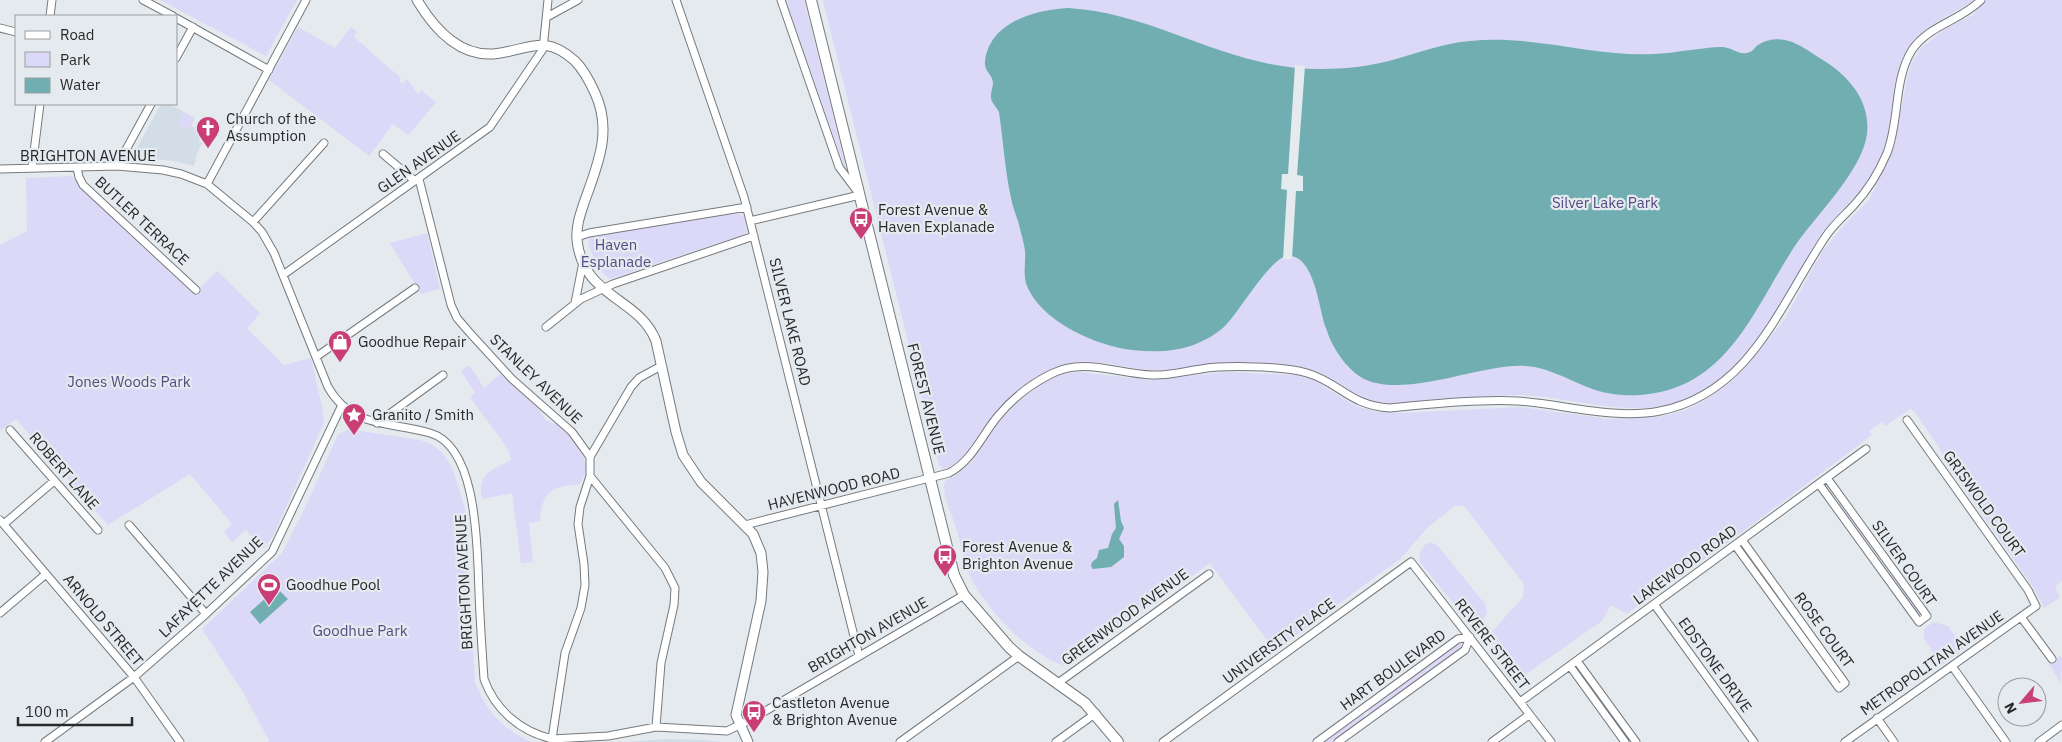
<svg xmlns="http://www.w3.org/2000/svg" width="2062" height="742" viewBox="0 0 2062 742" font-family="'IBM Plex Sans',sans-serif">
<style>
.built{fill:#d2dde7}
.green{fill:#dcd8f7}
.water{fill:#70aeb1}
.pier{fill:#e5eaef}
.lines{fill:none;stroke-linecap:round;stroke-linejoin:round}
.minor-casing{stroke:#757a7e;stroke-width:9}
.tertiary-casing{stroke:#757a7e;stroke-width:11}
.secondary-casing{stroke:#757a7e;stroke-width:12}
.minor{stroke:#fff;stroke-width:7}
.tertiary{stroke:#fff;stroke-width:9}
.secondary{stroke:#fff;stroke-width:10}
.labels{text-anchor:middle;stroke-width:4.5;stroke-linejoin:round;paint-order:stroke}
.poi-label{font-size:15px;fill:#27292a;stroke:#e5eaef;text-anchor:start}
.street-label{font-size:15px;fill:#27292a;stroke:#e5eaef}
.park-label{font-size:15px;fill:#564a84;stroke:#e5eaef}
</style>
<rect width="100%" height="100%" fill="#e5eaef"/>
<path class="built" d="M161 104H169L195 118 191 126 201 131 199 141 202 143 197 154 194 166 174 161 132 157Z
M667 739 705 740 720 742H623Z"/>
<path class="green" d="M160 0H297L266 56Z
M786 0H804L845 164 844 165Z
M823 0H1974C1953 15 1926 23 1910 45 1889 75 1899 114 1885 146 1878 162 1870 179 1859 192 1846 207 1831 220 1820 236 1810 251 1803 267 1794 282 1773 320 1747 358 1712 384 1649 431 1583 395 1514 395 1488 396 1461 398 1435 400 1416 402 1396 405 1376 403 1352 399 1335 376 1312 370 1290 363 1244 361 1221 363 1199 365 1177 370 1155 370 1129 370 1102 359 1077 362 1041 366 1007 396 987 424 974 441 964 463 942 470L941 466H939Z
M1984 0H2062V581L2055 586 2060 597 2044 608 2034 588 1946 463 1939 447 1914 411 1910 409 1885 426 1882 422 1869 431 1872 435 1734 538 1627 614 1611 605 1602 621 1519 679 1488 636 1523 597 1524 584 1464 506H1455L1428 527 1401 558 1275 651 1210 563 1066 666C1029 656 981 605 967 569 962 555 960 539 955 525 951 512 941 494 945 481L956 475 969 465 1003 417 1024 397 1042 384 1060 375 1078 372 1150 380 1226 372 1294 375 1312 379 1356 406 1377 412 1402 413 1520 407 1609 419 1663 416 1686 410 1707 399 1728 384 1748 365 1784 320 1822 252 1845 224 1869 200 1894 147 1907 79 1912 62 1922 47 1948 27 1973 15Z
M298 27 335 48 351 27 357 32 354 37 401 78 399 80 402 84 407 79 418 94 421 90 436 102 409 135 393 124 369 156 269 80Z
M184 112 195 118 188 130 177 124Z
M72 176 126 232 194 294 217 271 260 313 247 329 284 365 311 358 323 411 324 423 273 536 263 549 246 530 232 542 224 532 232 524 190 474 108 525 16 419 0 431V245L27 231 26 178Z
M736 213 744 216 748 231 742 235 610 279C598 272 593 256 588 243L590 237Z
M427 233 440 289 421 294 390 243Z
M469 365 484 388 500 374 540 409 543 417 547 421 556 424 566 432 576 444 584 459 586 468 585 475 579 485C552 484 541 494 540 521L529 523 533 562 521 563 512 493 482 499C477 472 492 471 511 460L508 449 470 397 475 393 461 371Z
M348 429 420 440 431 444 441 451 452 467 465 508 475 682C487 712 501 728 531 742H267L269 740 241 689 202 629 282 553 302 514 338 435Z
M1840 501 1876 551 1875 552 1838 503Z
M1430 542 1438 546 1485 604 1487 612 1483 620 1472 624 1467 621 1420 562C1418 554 1422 545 1430 542Z
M1884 564H1885L1920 613H1917Z
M1933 622 1948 626 1964 649 1942 665 1924 639V629Z
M1459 643 1462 646 1460 649 1374 712 1369 713 1368 709Z
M2060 656 2062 658 2061 683 2049 664Z
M1590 684 1624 732 1589 687Z
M1363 714 1365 718 1363 719 1333 742H1322Z"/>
<path class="water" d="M1068 8C1158 13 1228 70 1321 69 1346 69 1372 66 1396 59 1421 52 1444 43 1470 41 1532 34 1592 57 1654 54 1676 53 1698 48 1719 47 1733 46 1739 57 1750 52 1753 51 1755 47 1758 45 1767 39 1778 38 1789 41 1799 44 1809 51 1818 57 1846 73 1871 99 1867 134 1862 173 1812 218 1791 252 1752 313 1726 389 1640 395 1622 396 1604 394 1587 387 1567 379 1547 367 1525 366 1479 363 1393 405 1355 373 1342 362 1331 345 1326 328 1319 310 1315 255 1288 256 1271 256 1239 313 1224 327 1197 350 1166 354 1132 350 1096 346 1038 320 1026 283 1023 272 1026 262 1025 251 1024 244 1022 236 1020 229 1018 219 1013 209 1011 198 1005 170 1003 140 999 112 996 106 990 102 991 95 991 91 993 87 993 83 993 75 984 71 985 62 989 22 1035 10 1068 8Z
M1118 500 1121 521 1124 528 1119 539 1124 546V557L1111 567 1093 569 1091 566 1092 562 1097 558 1099 550 1108 548 1112 534 1116 528 1114 504Z
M277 588 288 599 260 624 250 612Z"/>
<path class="pier" d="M1295 65 1305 66 1297 175 1303 176V191H1296L1292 259H1283L1287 190 1281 189 1282 174H1288Z"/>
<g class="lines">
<g class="minor-casing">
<path id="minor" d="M143 0 173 16
M676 0 744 197 859 656
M50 16 52 0
M547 17 578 0
M176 18 269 70
M0 28 16 32
M176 58 193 27
M383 154 415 181
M117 166 151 104
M32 168 40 104
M77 168 79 177 83 185 196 290
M0 169 117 166 163 170 181 174 207 184 253 222 262 232 274 253 328 387C352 429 389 421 430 433 479 447 477 552 479 592 480 621 482 650 484 679 495 710 520 731 552 739L608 736 656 727 727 731 750 720 964 595
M419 179 451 305 457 318 469 332 512 379 572 432 590 457
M207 184 306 0
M750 221 860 195 839 167 781 0
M253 222 324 143
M577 237 589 233 747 207
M283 275 490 127 543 49 548 0
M575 303 583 262
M546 327 581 299 613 284 754 236
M316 357 415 288
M377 423 443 375
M10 430 98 530
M590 476 665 568 675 588 674 605 661 663 656 727
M1819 484 1919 622 1927 616 1827 478
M0 520 134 677 180 742
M4 524 54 481
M129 525 206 614
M745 525 949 473C972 461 982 435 998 416 1012 399 1031 384 1051 374 1084 357 1117 374 1152 375 1168 376 1185 371 1201 369 1226 365 1283 366 1307 373 1339 382 1350 406 1390 408 1428 404 1478 399 1517 401 1563 404 1614 420 1660 411 1751 393 1780 304 1826 236 1834 224 1845 215 1854 205 1868 190 1879 172 1887 153 1900 120 1893 81 1912 50 1929 25 1960 21 1981 0
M1735 545 1839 688 1845 683 1742 540
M1654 604 1754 742
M0 613 46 574
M2021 617 2052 659
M1577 661 1636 742
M1570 666 1625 742
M1952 666 2006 742
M1058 683 1209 574
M1520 702 1866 449
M1877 718 1894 742
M552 739 565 653 581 608 585 585 584 564 578 524 580 507 590 476V457L631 387 639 378 661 366
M45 742 134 677 206 614 272 552 341 407
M900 742 1019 656
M1056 742 1096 713
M1163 742 1411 562 1551 742
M1317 742 1458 639 1470 637 1465 650 1338 742
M1492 742 1529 715
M1845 742 2036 606 2028 590 1907 420
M2039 742 2062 725"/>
</g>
<g class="tertiary-casing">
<path id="tertiary" d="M417 0C433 27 458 56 493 54 528 51 543 32 575 61 584 70 590 82 595 93 613 132 597 166 584 203 580 215 576 226 577 240 583 298 639 297 656 341L676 432 683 455 701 482 753 534 761 553 763 572 761 601 736 715 748 742"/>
</g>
<g class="secondary-casing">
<path id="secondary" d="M811 0 954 575 964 595 1009 647 1019 656 1085 703 1118 742"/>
</g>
<use href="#minor" class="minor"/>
<use href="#tertiary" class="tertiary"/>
<use href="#secondary" class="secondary"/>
</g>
<defs>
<g id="church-pin" transform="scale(1.25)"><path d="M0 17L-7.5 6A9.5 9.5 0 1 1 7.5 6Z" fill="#c83e75" stroke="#e5eaef"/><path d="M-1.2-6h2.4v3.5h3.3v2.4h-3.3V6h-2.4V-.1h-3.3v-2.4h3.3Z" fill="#fff"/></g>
<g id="bus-pin" transform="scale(1.25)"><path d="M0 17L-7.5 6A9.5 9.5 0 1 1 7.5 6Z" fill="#c83e75" stroke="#e5eaef"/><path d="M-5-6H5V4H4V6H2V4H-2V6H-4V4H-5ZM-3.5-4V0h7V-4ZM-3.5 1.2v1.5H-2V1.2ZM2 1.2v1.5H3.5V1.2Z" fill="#fff"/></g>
<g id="shop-pin" transform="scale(1.25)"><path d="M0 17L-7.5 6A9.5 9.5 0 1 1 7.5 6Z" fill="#c83e75" stroke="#e5eaef"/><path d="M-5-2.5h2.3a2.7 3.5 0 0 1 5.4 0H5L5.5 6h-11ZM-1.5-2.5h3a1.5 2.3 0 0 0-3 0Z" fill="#fff"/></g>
<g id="sight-pin" transform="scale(1.25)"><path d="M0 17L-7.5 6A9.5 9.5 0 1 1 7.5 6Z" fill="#c83e75" stroke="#e5eaef"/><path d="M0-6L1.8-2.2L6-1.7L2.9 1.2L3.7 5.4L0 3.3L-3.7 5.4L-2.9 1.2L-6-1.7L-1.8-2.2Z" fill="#fff"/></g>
<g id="stadium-pin" transform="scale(1.25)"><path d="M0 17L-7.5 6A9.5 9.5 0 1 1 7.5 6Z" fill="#c83e75" stroke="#e5eaef"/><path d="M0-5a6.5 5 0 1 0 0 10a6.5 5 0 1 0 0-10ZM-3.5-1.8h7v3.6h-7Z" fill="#fff"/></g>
</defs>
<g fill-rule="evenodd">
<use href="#church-pin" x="208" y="128"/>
<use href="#bus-pin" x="861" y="219"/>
<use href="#shop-pin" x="340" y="342"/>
<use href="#sight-pin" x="354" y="415"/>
<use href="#bus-pin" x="945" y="556"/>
<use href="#stadium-pin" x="269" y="585"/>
<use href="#bus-pin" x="754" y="712"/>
</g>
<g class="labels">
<g class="poi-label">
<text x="226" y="124">Church of the<tspan x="226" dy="17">Assumption</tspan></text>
<text x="878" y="215">Forest Avenue &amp;<tspan x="878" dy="17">Haven Explanade</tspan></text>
<text x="358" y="347">Goodhue Repair</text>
<text x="372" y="420">Granito / Smith</text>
<text x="962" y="552">Forest Avenue &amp;<tspan x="962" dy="17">Brighton Avenue</tspan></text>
<text x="286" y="590">Goodhue Pool</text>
<text x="772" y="708">Castleton Avenue<tspan x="772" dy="17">&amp; Brighton Avenue</tspan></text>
</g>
<g class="street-label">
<text x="88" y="161">BRIGHTON AVENUE</text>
<text transform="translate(419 162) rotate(-35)" y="5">GLEN AVENUE</text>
<text transform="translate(142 221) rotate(43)" y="5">BUTLER TERRACE</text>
<text transform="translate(790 322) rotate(76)" y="5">SILVER LAKE ROAD</text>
<text transform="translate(536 379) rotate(44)" y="5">STANLEY AVENUE</text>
<text transform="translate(926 399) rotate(76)" y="5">FOREST AVENUE</text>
<text transform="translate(64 471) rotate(49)" y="5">ROBERT LANE</text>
<text transform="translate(834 489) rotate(-14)" y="5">HAVENWOOD ROAD</text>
<text transform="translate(1984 504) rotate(54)" y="5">GRISWOLD COURT</text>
<text transform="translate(1904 563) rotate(55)" y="5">SILVER COURT</text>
<text transform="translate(1685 565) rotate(-36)" y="5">LAKEWOOD ROAD</text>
<text transform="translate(464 582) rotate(-93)" y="5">BRIGHTON AVENUE</text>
<text transform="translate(211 587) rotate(-44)" y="5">LAFAYETTE AVENUE</text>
<text transform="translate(1125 617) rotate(-36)" y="5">GREENWOOD AVENUE</text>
<text transform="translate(103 620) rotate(50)" y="5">ARNOLD STREET</text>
<text transform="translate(1824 630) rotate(54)" y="5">ROSE COURT</text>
<text transform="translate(868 635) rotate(-30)" y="5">BRIGHTON AVENUE</text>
<text transform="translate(1279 641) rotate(-36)" y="5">UNIVERSITY PLACE</text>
<text transform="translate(1492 644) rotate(52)" y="5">REVERE STREET</text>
<text transform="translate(1932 663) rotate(-35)" y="5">METROPOLITAN AVENUE</text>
<text transform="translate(1715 665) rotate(54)" y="5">EDSTONE DRIVE</text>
<text transform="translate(1393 670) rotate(-36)" y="5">HART BOULEVARD</text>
</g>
<g class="park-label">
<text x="1605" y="208">Silver Lake Park</text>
<text x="616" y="250">Haven<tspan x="616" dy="17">Esplanade</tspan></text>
<text x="129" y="387">Jones Woods Park</text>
<text x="360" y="636">Goodhue Park</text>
</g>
</g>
<rect x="15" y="15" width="162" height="90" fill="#e5eaef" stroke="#999da0"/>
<rect x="25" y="31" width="25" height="8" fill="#ffffff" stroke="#999da0"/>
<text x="60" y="40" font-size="15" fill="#27292a">Road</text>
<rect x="25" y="52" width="25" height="15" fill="#dcd8f7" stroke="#999da0"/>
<text x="60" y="65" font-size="15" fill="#27292a">Park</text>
<rect x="25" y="78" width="25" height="15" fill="#70aeb1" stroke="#999da0"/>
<text x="60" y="90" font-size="15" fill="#27292a">Water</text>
<g transform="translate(2022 702) rotate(242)"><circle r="24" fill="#e5eaef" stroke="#999da0"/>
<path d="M0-4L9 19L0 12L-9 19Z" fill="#c83e75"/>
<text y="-8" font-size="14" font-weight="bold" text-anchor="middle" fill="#27292a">N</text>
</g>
<path d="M18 717v8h114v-8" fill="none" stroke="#27292a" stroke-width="2.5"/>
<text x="25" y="717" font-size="15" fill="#27292a" stroke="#e5eaef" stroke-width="4" paint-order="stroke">100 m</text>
</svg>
